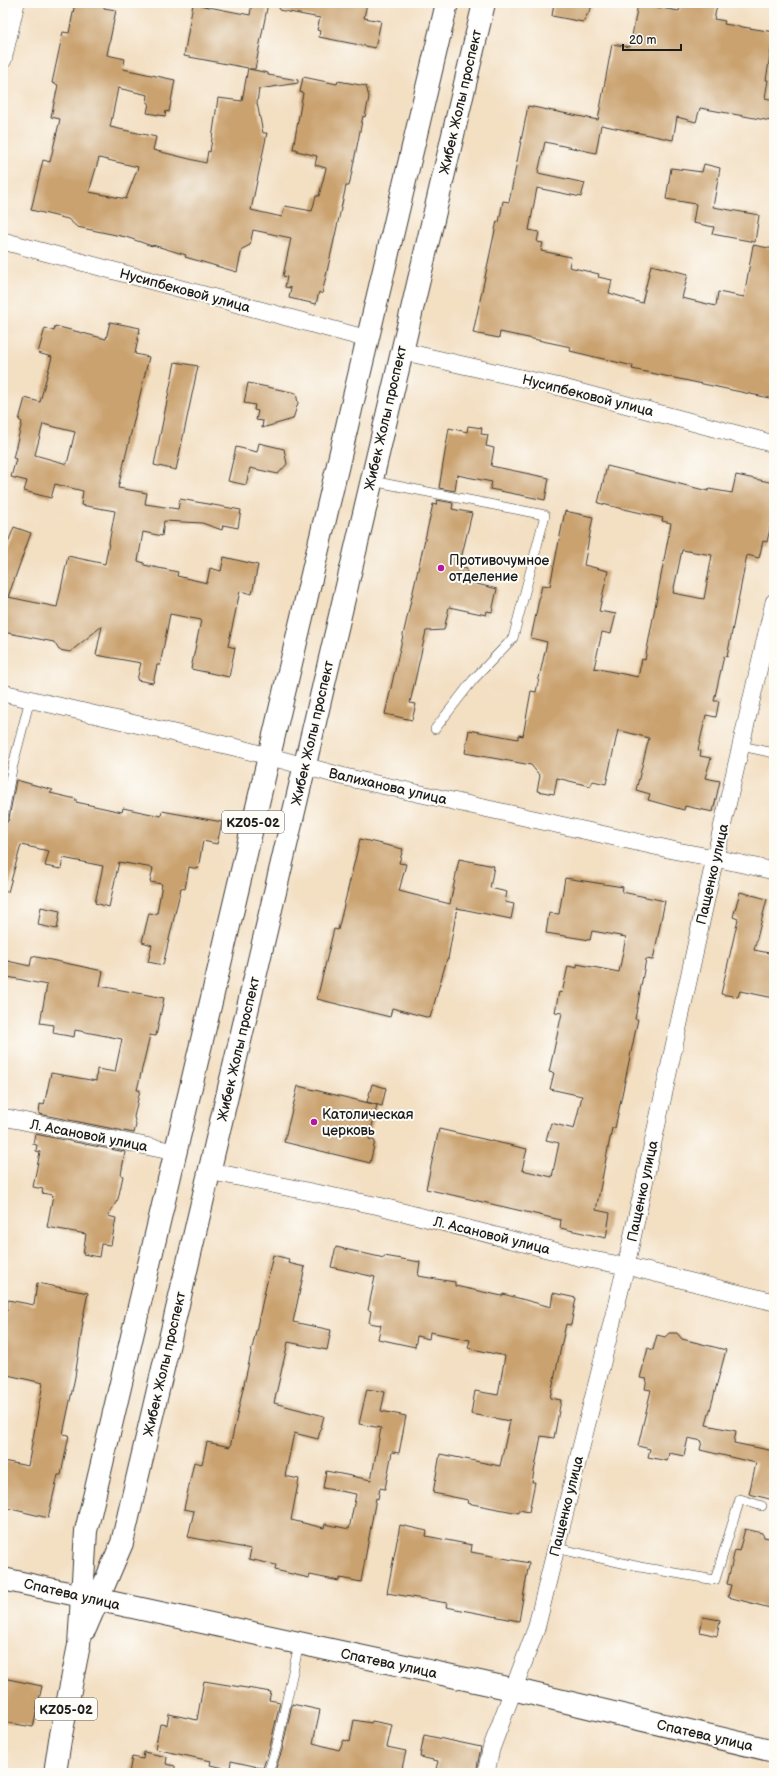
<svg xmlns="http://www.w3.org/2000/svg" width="777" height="1776" viewBox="0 0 777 1776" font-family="'Balsamiq Sans',sans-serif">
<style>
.building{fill:#caa26f;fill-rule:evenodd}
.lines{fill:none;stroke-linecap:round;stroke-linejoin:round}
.lane-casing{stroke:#3c3935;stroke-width:10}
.street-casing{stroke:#3c3935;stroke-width:18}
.secondary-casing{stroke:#3c3935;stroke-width:24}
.highway-casing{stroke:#3c3935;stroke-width:24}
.lane{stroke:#fff;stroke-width:9}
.street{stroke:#fff;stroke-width:17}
.secondary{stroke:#fff;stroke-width:22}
.highway{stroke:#fff;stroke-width:22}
.poi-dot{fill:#b5179e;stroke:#fdfcf7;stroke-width:1.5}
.labels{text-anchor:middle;stroke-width:4;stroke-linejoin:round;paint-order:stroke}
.shield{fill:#fdfcf7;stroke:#605f5e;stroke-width:1}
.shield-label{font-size:13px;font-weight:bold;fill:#1c1c1c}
.street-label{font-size:14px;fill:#1c1c1c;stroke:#fdfcf7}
.poi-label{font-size:14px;fill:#1c1c1c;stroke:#fdfcf7;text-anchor:start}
</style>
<rect width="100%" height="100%" fill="#fdfcf7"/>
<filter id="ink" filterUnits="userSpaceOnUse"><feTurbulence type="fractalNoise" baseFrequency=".025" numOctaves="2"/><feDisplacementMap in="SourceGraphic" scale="8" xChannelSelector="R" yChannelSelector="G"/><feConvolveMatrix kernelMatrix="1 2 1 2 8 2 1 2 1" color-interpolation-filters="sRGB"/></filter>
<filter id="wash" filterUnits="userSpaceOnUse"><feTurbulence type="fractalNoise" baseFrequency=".012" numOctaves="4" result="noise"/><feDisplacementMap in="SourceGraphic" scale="16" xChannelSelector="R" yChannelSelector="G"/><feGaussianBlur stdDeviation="0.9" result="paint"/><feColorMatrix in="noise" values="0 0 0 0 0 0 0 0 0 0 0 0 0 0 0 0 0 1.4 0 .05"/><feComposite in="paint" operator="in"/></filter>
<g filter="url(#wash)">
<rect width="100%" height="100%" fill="#f3dfc2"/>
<g id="blocks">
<path class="building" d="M75 3H104V8L116 10 107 55 125 59 123 69 175 80 169 112 166 111 165 116 147 113 149 103H147L148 95 118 88 110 127 156 137 153 150 206 163 208 151 210 152 218 98 242 101 248 68 184 56 193 4 250 15 252 3H268L255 69H249L268 73V75L298 80V83L259 89 257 103 263 133H267L251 210 282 217 285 206 312 211 316 196H319L326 168 315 165 317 156 297 151V149H293L303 93 300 92 303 77 337 84 338 81 366 86 369 97 365 117 363 116 349 186H346L322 294 319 292 316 304 289 298 291 288 285 287 287 277 283 276 291 238 253 230 250 245 242 249 237 272 185 257 186 255 153 245 152 246 126 237 77 227 68 219 31 210 43 160 50 162 60 119 51 117 58 85 52 83 63 32 69 33ZM99 158 138 167 126 199 89 192Z
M280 3H367L364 18 381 21 375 48 319 37 320 31 317 30 320 18 279 10Z
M554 3H594L583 22 552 16Z
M681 3H704L717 6 714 19 725 21 724 24 774 32 766 80H768L765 98 774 100 771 121 700 108 696 122 677 117 673 140 601 125 596 153 545 142 538 173 585 183 581 197 537 188 529 230 539 232 537 242 543 243 541 251 571 257 569 267 599 274 598 277 612 280 609 293 642 303 651 265 688 274 682 298 716 306 718 292 744 297 753 245 774 249V399L632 369 633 366 570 351 571 347 500 332 499 338 473 333 497 221 499 222 503 201 509 202 528 106 598 120 612 44 630 47 638 4 679 11Z
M704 164 720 168 713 207 759 215 755 242 712 234 714 227 693 223 696 204 666 199 671 168 702 172Z
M110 322 140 328 135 354 149 357 118 488 147 493 145 504 178 509 180 499 241 510 238 528 223 525 222 530 202 523 164 521 162 536 143 532 138 561 144 563V565L178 572 177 576 207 583 210 568 221 571 224 557 258 565 252 594 240 591 228 646 235 648 229 677 191 669 201 620 170 614 160 665H157L153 683 137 680 141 663 96 655 102 626 70 652 59 650 54 642 3 632V556L14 527 31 533 8 597 57 607 68 556 105 564 115 511 81 505 83 491 55 484 51 498 24 491 27 481 11 477 16 459 13 458 22 422 19 420 25 398 40 402 49 368 52 357 38 353 45 328 54 331 55 326 106 339ZM43 424 75 432 67 464 35 455Z
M175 362 198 366 176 470 154 465Z
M248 383 296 393 298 403 293 419 262 428 263 421 256 420 258 411 254 410 255 405 244 403Z
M468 426 482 428 481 434 488 435 486 446 494 448 491 466 549 478 545 500 490 489 492 482 457 475 455 491 439 488 449 428 467 432Z
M259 443 284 449 287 464 278 474 250 468 246 485 228 481 236 447 257 452Z
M607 466 708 491 709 489 732 493 736 475 774 483V510L767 542 763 541 759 558 747 555 727 657 724 656 714 701H719L716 717 706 715 698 750 701 751 700 756 711 758 705 778 720 781 713 812 685 806 684 810 648 800 650 794 636 790 649 738 618 730 606 784 593 781 590 786 557 778 554 794 537 791 540 776 531 765 465 753 469 730 518 739V735L523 736 531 691 536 692 547 642 531 638 542 585 550 586 565 511 593 517 584 565 608 571 599 611 616 614 611 634 602 632 594 668 638 677 642 659 645 660 671 523 662 521 663 518 598 503ZM682 550 712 555 704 599 673 593Z
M437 500 453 503 452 509 472 513 459 567 467 569 465 581 497 589 492 612 487 611 486 615 449 607 444 630 426 631 410 703 416 704 412 720 385 714 433 504 436 505Z
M16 780 53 790 50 793 76 799V802L122 812 123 808 161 816 162 811 222 822 217 844 203 841 198 869 189 867 185 889 181 888 163 965 148 962 152 945 142 942 149 913 157 914 162 884 150 882 153 868 119 862 109 907 95 903 103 866 63 858 61 869 45 866 49 851 21 845 8 892 3 891V824L7 822 9 819Z
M360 839 403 849 399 863 406 864 399 891 450 904 459 859 494 866 490 888 507 892 505 902 514 904 511 919 457 908 448 959H447L430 1018 392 1008 390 1017 317 999 334 929 338 930Z
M565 878 623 887 622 892 665 901 653 960 646 959 635 1019H638L615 1128H612L596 1210 610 1213 606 1238 560 1228 561 1220 426 1189 439 1129 527 1149 522 1170 552 1177 559 1143 546 1140 551 1123 574 1129 582 1096 550 1089 554 1073 549 1072 562 1013 555 1012 559 992 562 993 568 966 577 968V964L619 972 626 937 592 931 590 940 546 933 549 913 559 914Z
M740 892 767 899 754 950 774 954V998L740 991 738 997 721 994 738 919 733 917Z
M41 907 60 911 57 929 38 925Z
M32 956 103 971 100 986 164 998 156 1036 150 1035 137 1090H140L134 1117 136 1125 134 1133 39 1114 40 1104 44 1105 51 1073 96 1081 97 1069 115 1072 122 1039 75 1030 74 1037 53 1033 54 1025 40 1023 47 985 3 976V960L30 966Z
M372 1084 386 1088 382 1106 367 1102Z
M298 1086 377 1105 369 1139 375 1141 370 1163 284 1142Z
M35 1134 125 1152 121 1175 123 1176 118 1199 108 1216 116 1218 111 1245 101 1244 99 1257 83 1254 86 1234 47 1227 53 1195 42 1193 43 1189 33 1187 40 1152 36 1151 37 1145 33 1144Z
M336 1247 384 1258V1256L420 1262 418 1276 455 1282V1286L502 1296 503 1294 551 1307 553 1293 576 1298 571 1325 566 1324 550 1398 561 1400 554 1438 541 1436 532 1482H535L529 1512 519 1510V1513L467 1503 468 1500 433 1493 440 1454 500 1466 510 1421 471 1414 475 1391 498 1395 505 1356 468 1348 470 1340 430 1332 429 1339 417 1336 415 1347 378 1339 381 1325 369 1323 371 1311 368 1310 375 1277 331 1267Z
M273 1255 289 1259 288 1263 305 1267 293 1322 331 1330 327 1350 288 1342 274 1403 324 1416 318 1439 294 1433 285 1476 299 1479 291 1520 324 1528 325 1524 349 1529 356 1494 323 1488 326 1471 371 1480 381 1428 359 1424 367 1389 385 1392 381 1411 406 1416 399 1453 392 1452 385 1489 380 1488 378 1499 376 1498 361 1582 340 1578 339 1581 310 1575 309 1578 275 1570 276 1565 249 1559 251 1549 188 1537 194 1511 184 1509 194 1462 202 1464 207 1442 230 1447Z
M37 1283 88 1293 82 1322H83L75 1377 63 1434 69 1435 61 1475H58L48 1518 3 1507V1461L28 1466 43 1383 3 1374V1309L7 1310 8 1300 34 1305Z
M669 1333H677L682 1339 726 1350 706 1425 736 1431 734 1443 774 1451V1500L749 1494 756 1463 700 1450 702 1441 688 1438 684 1456 669 1453 667 1461 648 1457 650 1449 638 1446 651 1390 645 1389 647 1379 640 1378 648 1348 653 1350 657 1335 665 1337Z
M400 1525 427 1531 426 1536 472 1545 471 1552 529 1563 519 1621 446 1607 447 1603 387 1593Z
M745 1529 762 1533 764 1537 774 1539V1609L728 1597 731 1585 727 1584 735 1550 739 1551Z
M703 1617 720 1620 717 1636 700 1632Z
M3 1678 42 1686 33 1727 3 1722Z
M204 1681 271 1692 269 1700 280 1702 270 1747 263 1768 231 1761 230 1769 210 1765 211 1761 155 1749 160 1724 167 1725 169 1714 197 1720Z
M292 1704 320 1710 313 1743 339 1750 344 1740 350 1742 354 1720 371 1723 372 1721 392 1725 387 1747 406 1751 401 1773H285L275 1771 282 1750Z
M424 1735 481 1747 476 1773H435L438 1761 420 1757Z
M144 1752 167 1757 166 1764 175 1766V1773H129L132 1757 143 1759Z"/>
</g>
</g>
<g filter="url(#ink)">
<use href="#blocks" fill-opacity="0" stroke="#3c3935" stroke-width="1"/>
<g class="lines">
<g class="lane-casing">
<path id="lane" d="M372 481 545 515 513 638 473 680 435 729
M741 746 774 753
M3 818 12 769 30 699
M556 1548 640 1567 715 1580 740 1499 762 1506
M268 1773 276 1749 299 1644"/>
</g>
<g class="street-casing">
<path id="street" d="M3 60 16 3
M3 241 368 339
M401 351 556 386 774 444
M3 693 238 748 345 777 677 851 715 858 774 871
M3 1117 175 1152
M209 1171 379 1206 582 1258 626 1266 774 1302
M486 1773 491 1749 536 1629 626 1266 715 858 774 602"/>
</g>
<g class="secondary-casing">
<path id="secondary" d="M3 1579 512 1689 774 1751"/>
</g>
<g class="highway-casing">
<path id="highway" d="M85 1629 122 1543 484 3
M55 1773 60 1740 79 1645 86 1531 447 3"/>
</g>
<use href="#lane" class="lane"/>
<use href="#street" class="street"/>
<use href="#secondary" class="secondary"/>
<use href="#highway" class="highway"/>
</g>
</g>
<g class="poi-dot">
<circle cx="441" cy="568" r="4"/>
<circle cx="314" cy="1122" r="4"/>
</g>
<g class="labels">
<g class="shield">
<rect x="222" y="811" width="62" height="22" rx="3"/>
<rect x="35" y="1698" width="62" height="22" rx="3"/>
</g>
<g class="shield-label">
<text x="253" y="827">KZ05-02</text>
<text x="66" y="1714">KZ05-02</text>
</g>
<g class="street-label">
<text transform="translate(460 102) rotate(-77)" y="5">Жибек Жолы проспект</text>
<text transform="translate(185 290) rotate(15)" y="5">Нусипбековой улица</text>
<text transform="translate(588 395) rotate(14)" y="5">Нусипбековой улица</text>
<text transform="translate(385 418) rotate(-77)" y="5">Жибек Жолы проспект</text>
<text transform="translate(312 733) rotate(-77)" y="5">Жибек Жолы проспект</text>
<text transform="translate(388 786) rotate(13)" y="5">Валиханова улица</text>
<text transform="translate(712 874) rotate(-77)" y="5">Пащенко улица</text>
<text transform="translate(238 1049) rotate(-77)" y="5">Жибек Жолы проспект</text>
<text transform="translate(89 1135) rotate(11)" y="5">Л. Асановой улица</text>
<text transform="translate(642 1191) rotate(-78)" y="5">Пащенко улица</text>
<text transform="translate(492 1235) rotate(14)" y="5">Л. Асановой улица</text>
<text transform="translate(164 1364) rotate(-77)" y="5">Жибек Жолы проспект</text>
<text transform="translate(566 1506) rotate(-76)" y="5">Пащенко улица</text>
<text transform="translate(72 1594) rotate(13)" y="5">Спатева улица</text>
<text transform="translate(389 1663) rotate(12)" y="5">Спатева улица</text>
<text transform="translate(705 1735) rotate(13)" y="5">Спатева улица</text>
</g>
<g class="poi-label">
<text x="449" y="565">Противочумное<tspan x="449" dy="16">отделение</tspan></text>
<text x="322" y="1119">Католическая<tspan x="322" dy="16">церковь</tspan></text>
</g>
</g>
<rect width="777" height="1776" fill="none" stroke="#fdfcf7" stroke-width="16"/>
<path d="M623 44v6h58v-6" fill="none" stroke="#1c1c1c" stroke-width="2"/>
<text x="629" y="44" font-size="12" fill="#1c1c1c" stroke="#fdfcf7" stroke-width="3" paint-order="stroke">20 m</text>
</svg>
